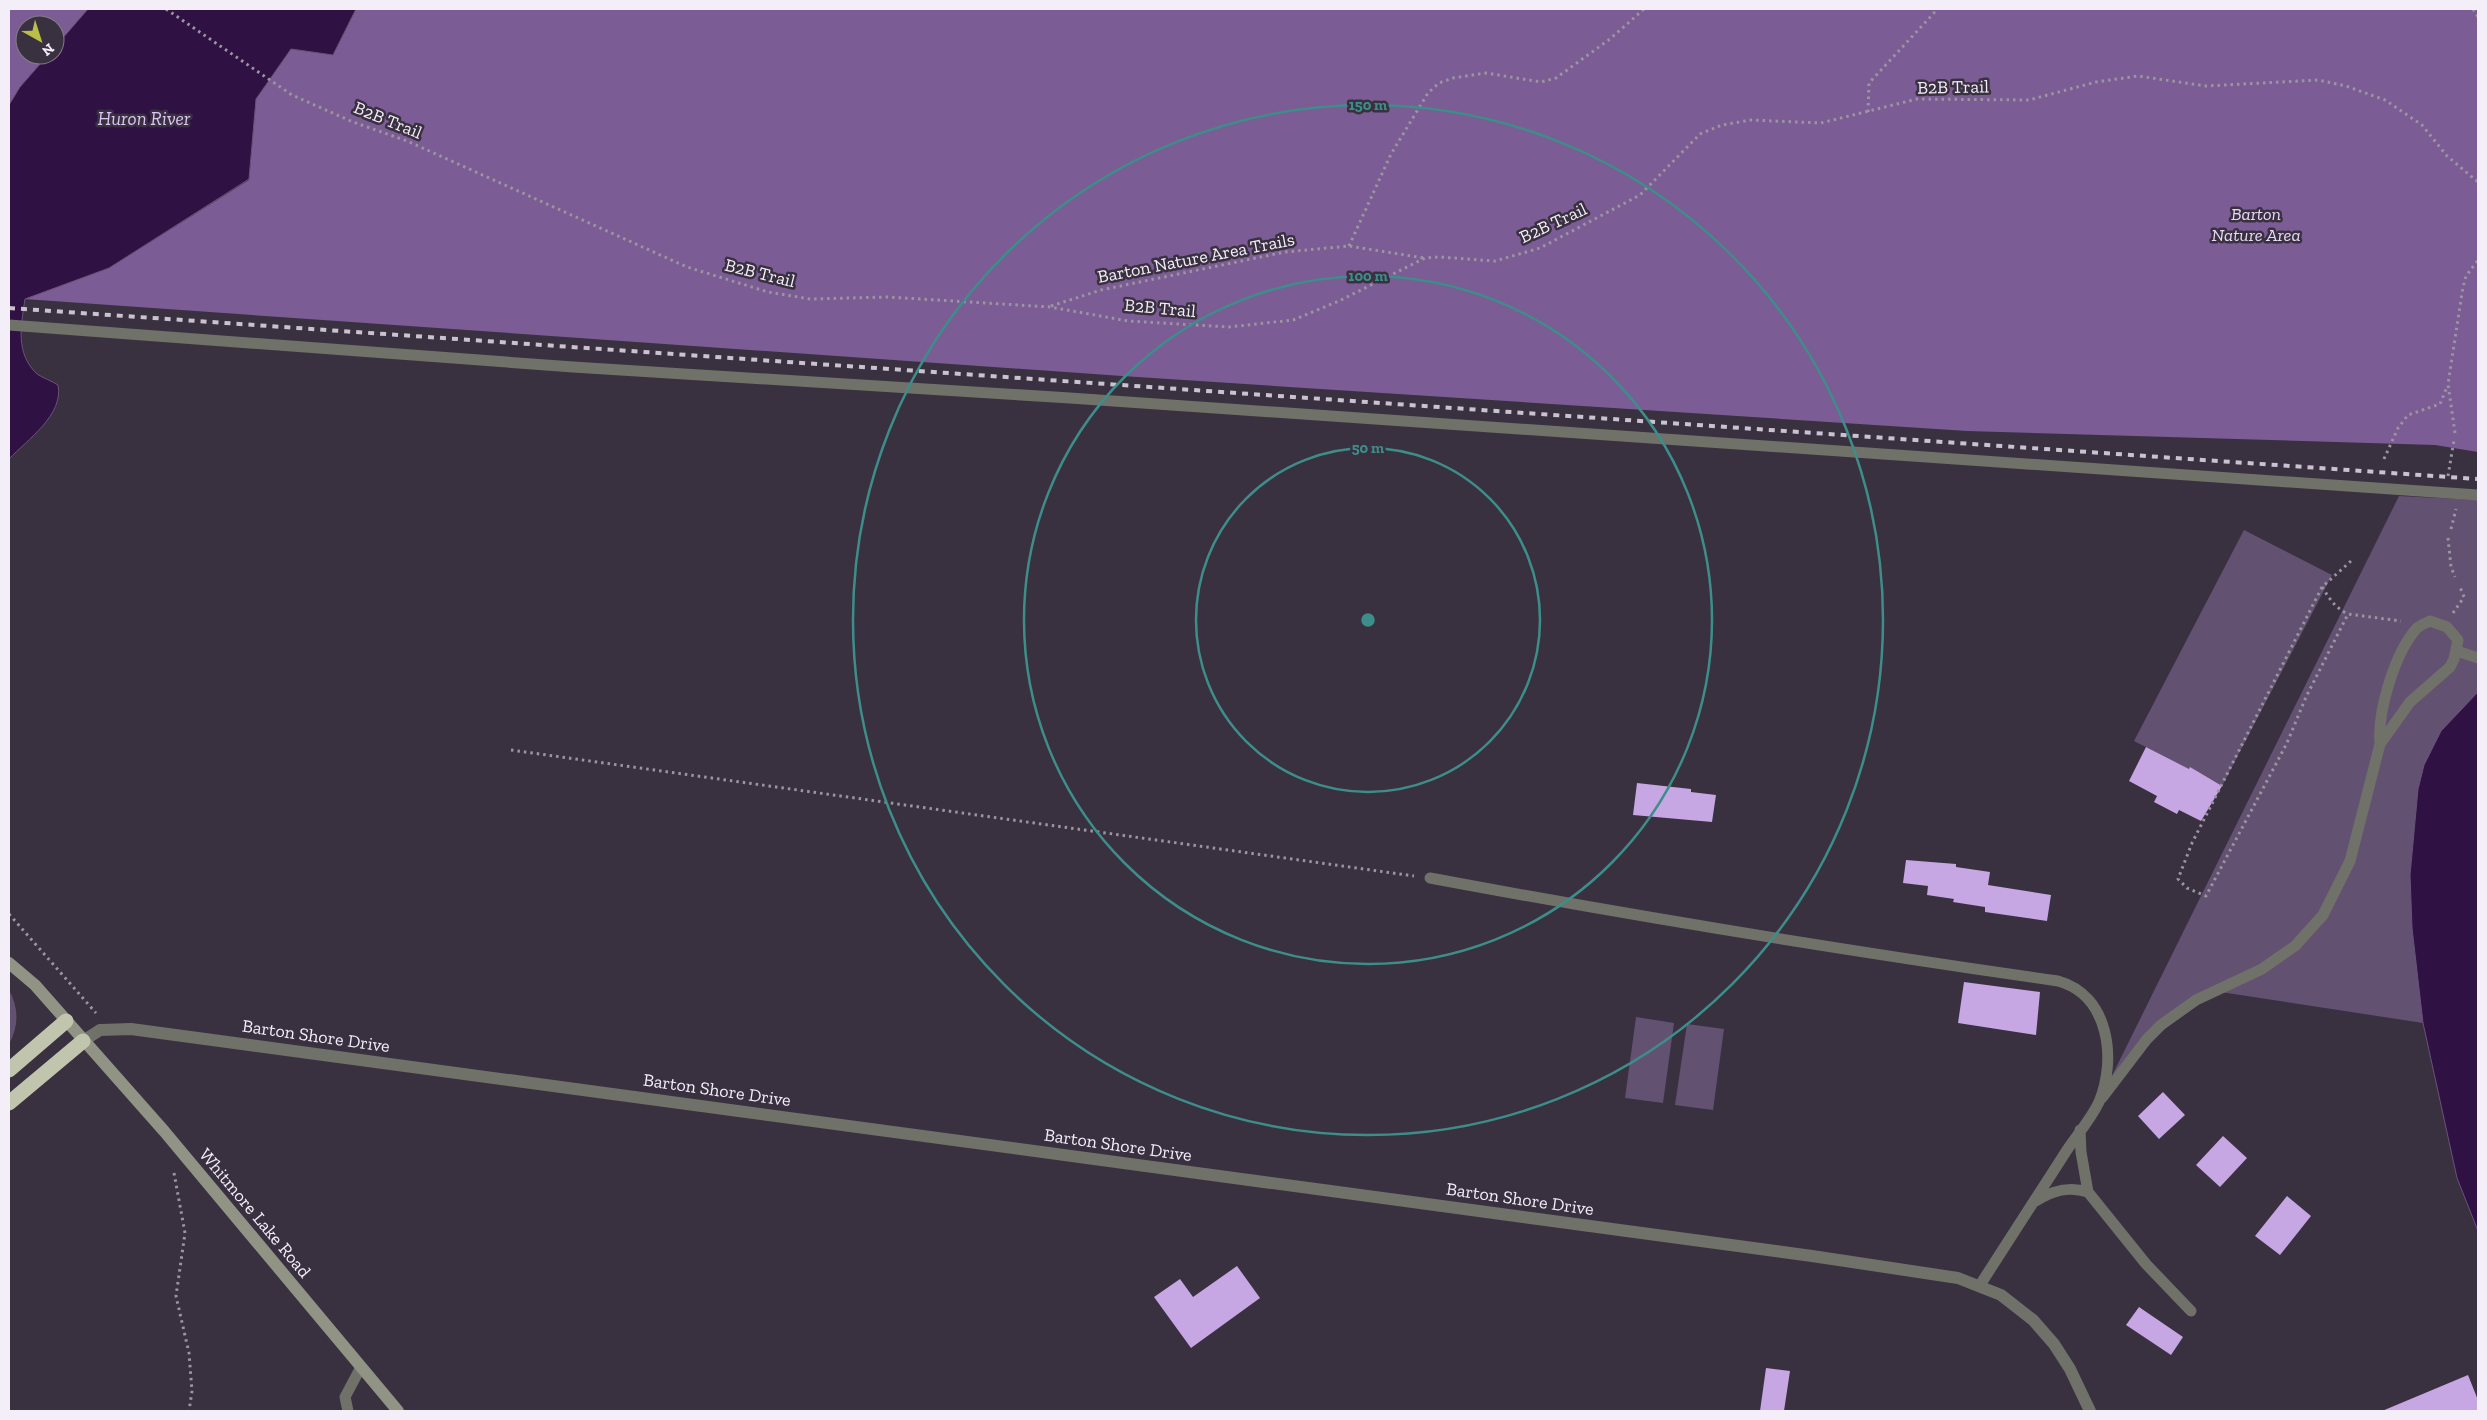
<svg xmlns="http://www.w3.org/2000/svg" width="2487" height="1420" viewBox="0 0 2487 1420" font-family="'Zilla Slab',serif">
<style>
.green{fill:#635172}
.forest{fill:#7b5c94}
.water{fill:#2f1144;stroke:#6a537a}
.building{fill:#c6a6e3}
.lines{fill:none;stroke-linecap:round;stroke-linejoin:round}
.path{stroke:#9b94a1;stroke-width:3;stroke-dasharray:2.5 4;stroke-linecap:butt}
.lane{stroke:#707168;stroke-width:11}
.street{stroke:#707168;stroke-width:12}
.secondary{stroke:#919385;stroke-width:12}
.highway{stroke:#c2c5ae;stroke-width:15}
.rail{stroke:#cac3cf;stroke-width:4;stroke-dasharray:6 6;stroke-linecap:butt}
.ring{fill:none;stroke:#3d8e8a;stroke-width:2.5}
.labels{text-anchor:middle;stroke-width:5;stroke-linejoin:round;paint-order:stroke}
.street-label{font-size:18px;fill:#f4eef9;stroke:#393040}
.park-label{font-size:18px;font-style:italic;fill:#e9d8f9;stroke:#393040}
.water-label{font-size:19px;font-style:italic;fill:#dfc4f6;stroke:#393040}
.centre{fill:#3d8e8a;stroke:#393040;stroke-width:2.5}
.ring-label{font-size:15px;text-anchor:middle;font-weight:bold;fill:#3d8e8a;stroke:#393040;stroke-width:5;stroke-linejoin:round;paint-order:stroke}
</style>
<rect width="100%" height="100%" fill="#393040"/>
<path class="green" d="M2399 496 2478 500V692L2465 706 2418 789 2410 875 2412 928 2423 1023 2214 991 2178 1011 2099 1102Z
M2244 530 2332 575 2222 786 2134 741Z
M9 990C19 1008 19 1026 9 1044Z
M1636 1017 1674 1023 1663 1103 1625 1098Z
M1687 1024 1724 1029 1713 1110 1675 1105Z"/>
<path class="forest" d="M9 9H88L55 47V25H25V55H48L20 87 9 105Z
M356 9H2478V452L2435 445 1967 431 1122 376 24 299 109 268 249 180 256 99 291 49 333 55Z"/>
<path class="water" d="M88 9H356L333 55 291 49 256 99 249 179 109 268 25 299C21 326 15 353 37 374 43 378 52 381 58 385 64 415 27 440 9 459V105L20 87 48 55H55V47Z
M2478 692V1231L2457 1178 2423 1023 2412 928 2410 875 2418 789 2424 765 2441 731Z"/>
<path class="building" d="M2146 747 2189 769 2190 767 2222 786 2201 821 2179 810 2177 814 2154 802 2157 796 2129 781Z
M1637 783 1691 789V792L1716 795 1712 822 1633 815Z
M1906 860 1956 864V867L1990 872 1988 885 2051 895 2047 921 1985 912V907L1953 902 1954 899 1927 895 1928 886 1903 883Z
M1964 982 2040 992 2036 1035 1958 1023Z
M2163 1092 2185 1115 2159 1139 2138 1116Z
M2223 1136 2247 1158 2220 1187 2196 1165Z
M2287 1196 2311 1216 2280 1255 2255 1236Z
M1237 1266 1260 1298 1191 1348 1154 1297 1180 1279 1193 1297Z
M2139 1307 2183 1337 2171 1355 2126 1325Z
M1766 1368 1790 1371 1784 1411H1760Z
M2468 1375 2478 1400V1411H2382Z"/>
<g class="lines">
<path class="path" d="M166 9 292 95 353 122 407 141 687 267 768 292 810 299 888 297 1050 307 1128 321 1229 327 1293 320 1339 301 1425 258 1439 257 1495 261 1540 248 1640 195 1700 134 1722 125 1751 120 1821 123 1917 99 2029 100 2096 82 2138 76 2206 86 2318 80 2346 86 2385 100 2422 125 2447 156 2478 182
M2473 9 2478 17
M1868 112 1869 83 1934 13V9
M1349 246 1391 154 1428 93 1439 83 1453 78 1486 73 1541 82 1556 78 1610 39 1644 9
M1051 306 1101 290 1285 252 1349 246 1424 258
M2455 433 2448 384 2463 287 2466 276 2478 260
M2384 459 2398 428 2408 415 2440 404 2447 387
M2448 476 2454 440
M2451 529 2456 509
M2448 538 2451 567 2455 577
M2351 561 2322 587 2192 843 2178 879 2187 888 2206 896 2287 743 2306 697 2348 614 2401 621
M2322 587C2329 598 2335 608 2348 614
M2453 613 2464 597 2460 587
M511 750 1414 876
M9 914 96 1013
M174 1173 185 1233 176 1296 189 1353 192 1391 189 1411"/>
<path class="lane" d="M9 325 573 367 1070 398 2478 495
M2457 651 2478 658
M1430 878C1639 917 1848 951 2058 981 2109 995 2117 1059 2099 1102 2091 1119 2077 1135 2067 1150 2038 1195 2009 1240 1980 1285
M2102 1098 2147 1039 2161 1025 2196 1000 2262 969 2279 957 2295 946 2323 915 2350 861 2380 744 2410 702 2450 667 2454 659 2458 640 2447 627 2430 621C2426 623 2420 625 2417 628 2395 652 2377 712 2380 744
M2080 1130 2081 1152 2088 1192
M2036 1201C2053 1190 2069 1186 2088 1192L2146 1264 2191 1311
M348 1411 345 1397 361 1367"/>
<path class="street" d="M83 1041 100 1030 131 1029 1812 1256 1958 1278 2001 1295 2033 1320 2054 1344 2070 1369 2090 1411"/>
<path class="secondary" d="M9 963 35 985 164 1131 398 1411"/>
<path class="highway" d="M9 1070 66 1021
M9 1103 83 1041"/>
<path class="rail" d="M9 308 2478 479"/>
</g>
<g class="ring">
<circle cx="1368" cy="620" r="172"/>
<circle cx="1368" cy="620" r="344"/>
<circle cx="1368" cy="620" r="515"/>
</g>
<g class="labels">
<g class="street-label">
<text transform="translate(1953 87) rotate(-1)" y="6">B2B Trail</text>
<text transform="translate(388 120) rotate(22)" y="6">B2B Trail</text>
<text transform="translate(1553 223) rotate(-25)" y="6">B2B Trail</text>
<text transform="translate(1196 258) rotate(-11)" y="6">Barton Nature Area Trails</text>
<text transform="translate(760 273) rotate(14)" y="6">B2B Trail</text>
<text transform="translate(1160 308) rotate(5)" y="6">B2B Trail</text>
<text transform="translate(316 1036) rotate(8)" y="6">Barton Shore Drive</text>
<text transform="translate(717 1090) rotate(8)" y="6">Barton Shore Drive</text>
<text transform="translate(1118 1145) rotate(8)" y="6">Barton Shore Drive</text>
<text transform="translate(1520 1199) rotate(8)" y="6">Barton Shore Drive</text>
<text transform="translate(255 1213) rotate(50)" y="6">Whitmore Lake Road</text>
</g>
<g class="park-label">
<text x="2256" y="220">Barton<tspan x="2256" dy="21">Nature Area</tspan></text>
</g>
<g class="water-label">
<text x="144" y="125">Huron River</text>
</g>
</g>
<circle cx="1368" cy="620" r="8" class="centre"/>
<g class="ring-label">
<text x="1368" y="110">150 m</text>
<text x="1368" y="281">100 m</text>
<text x="1368" y="453">50 m</text>
</g>
<rect width="2487" height="1420" fill="none" stroke="#f4eef9" stroke-width="20"/>
<g transform="translate(40 40) rotate(141)"><circle r="24" fill="#393040" stroke="#847c8a"/>
<path d="M0-4L9 19L0 12L-9 19Z" fill="#bac045"/>
<text y="-8" font-size="14" font-weight="bold" text-anchor="middle" fill="#f4eef9">N</text>
</g>
</svg>
